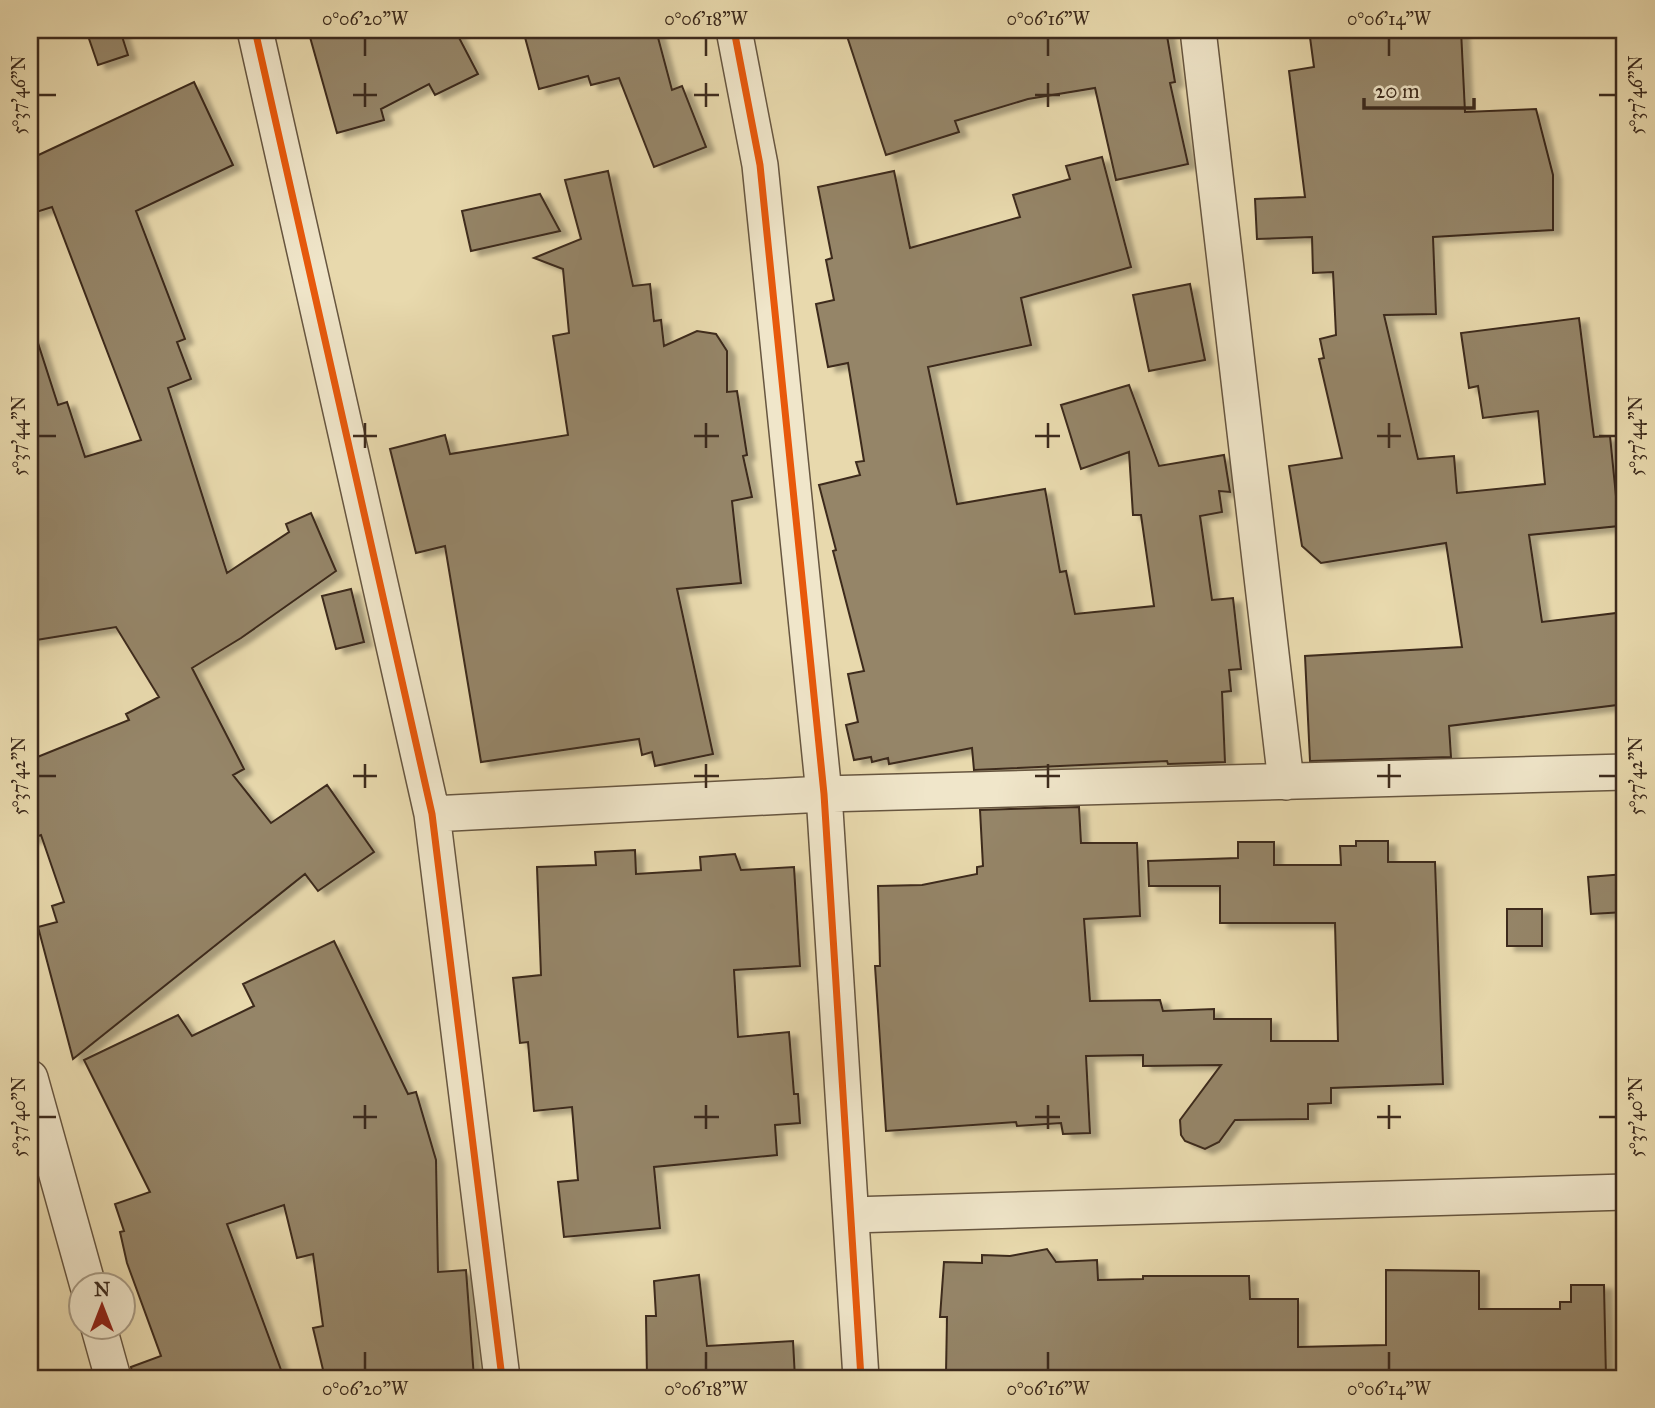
<svg xmlns="http://www.w3.org/2000/svg" width="1655" height="1408" viewBox="0 0 1655 1408" font-family="'IM FELL Great Primer',serif">
<style>
.building{fill:#958567;stroke:#3c2a1c;stroke-width:2;filter:url(#shadow)}
.lines{fill:none;stroke-linecap:round;stroke-linejoin:round}
.street-casing{stroke:#675640;stroke-width:38}
.street{stroke:#f0e6ca;stroke-width:35}
.cycleway-casing{stroke:#f0e6ca;stroke-width:11}
.cycleway{stroke:#e8590c;stroke-width:7}
.ticks{fill:none;stroke:#3c2a1c;stroke-width:2.5}
.neatline{fill:none;stroke:#3c2a1c;stroke-width:2.5}
.ticks-label{font-size:18px;text-anchor:middle;fill:#3c2a1c}
</style>
<defs>
<filter id="shadow"><feDropShadow dx="8" dy="4.5" stdDeviation="2" flood-color="#0004"/></filter>
</defs>
<rect width="100%" height="100%" fill="#e8d9ad"/>
<filter id="stains"><feTurbulence type="fractalNoise" baseFrequency=".00286" numOctaves="4"/><feColorMatrix values="0 0 0 0 .2 0 0 0 0 .09 0 0 0 0 .02 0 0 0 .5 -.17"/></filter>
<radialGradient id="worn" r=".72"><stop offset=".6" stop-color="#630" stop-opacity="0"/><stop offset="1" stop-color="#630" stop-opacity=".3"/></radialGradient>
<path class="building" d="M86 30H120L128 55 98 65Z
M308 30H455L478 74 435 95 429 84 381 109 384 120 337 133Z
M523 30H656L672 90 682 86 706 147 654 167 619 78 591 85 588 76 539 89Z
M845 30H1166L1175 82 1170 83 1188 164 1116 180 1095 88 1028 99 955 121 959 132 886 155Z
M1309 30H1461L1465 112 1536 109 1553 175V230L1433 237 1436 314 1384 315 1418 459 1454 456 1457 493 1545 484 1538 411 1483 418 1478 386 1469 388 1461 333 1579 318 1594 437 1610 436 1619 526 1529 535 1542 622 1625 612V704L1449 726 1451 757 1310 761 1305 656 1462 647 1446 543 1321 563 1302 546 1289 466 1342 458 1319 359 1324 358 1320 339 1336 335 1333 272 1313 273 1312 237 1257 239 1255 199 1305 197 1289 71 1314 67Z
M194 82 233 165 136 211 185 339 177 342 191 379 168 388 227 573 289 532 286 524 311 513 336 571 241 638 192 668 244 769 233 775 271 823 327 785 374 852 318 891 305 874 73 1059 38 927 57 922 52 906 64 902 41 835 30 839V760L129 720 126 714 159 697 116 627 30 641V338L36 337 58 405 67 402 85 457 141 440 52 207 30 214V159Z
M1102 157 1131 267 1021 298 1031 345 928 367 957 504 1045 489 1060 572 1066 571 1075 614 1154 606 1141 515H1133L1129 452 1081 469 1061 405 1129 385 1159 466 1224 455 1230 492 1219 491 1222 512 1200 516 1212 600 1233 598 1241 669 1229 670 1231 691 1222 692 1225 762 1168 764 1167 761 974 770 972 748 889 764 888 758 872 762 871 757 854 760 846 725 858 722 848 674 864 671 833 551 836 550 819 485 860 475 856 462 864 461 848 363 828 367 816 304 834 300 826 260 832 258 818 187 894 171 910 248 1020 217 1013 195 1070 179 1066 166Z
M608 171 633 286 650 284 654 321 661 320 664 346 697 331 716 334 727 351V392L737 391 747 455 743 456 752 497 732 501 741 583 677 589 713 754 655 766 652 752 642 755 639 739 481 762 445 546 416 553 390 449 445 435 450 454 568 435 553 336 569 333 563 269 534 258 581 239 565 180Z
M540 194 560 231 471 251 462 211Z
M1190 284 1205 360 1149 371 1133 295Z
M351 589 364 642 336 649 322 596Z
M1079 807 1081 843H1137L1140 916 1084 919 1090 1001 1160 1000 1163 1011 1214 1009V1019H1271V1041H1338L1335 923H1220V886H1149L1148 861 1238 858V842H1274V865H1341L1340 846H1356V841H1388V862H1435L1443 1084 1331 1088V1103L1308 1104V1119L1235 1120 1219 1142 1205 1149 1185 1141 1181 1135 1180 1120 1221 1065 1143 1066V1055L1086 1056 1090 1133 1063 1134 1061 1123 1017 1126 1016 1122 886 1131 875 966H880L878 886 922 885 977 874V867L983 866 980 810Z
M635 850 636 874 701 870 700 857 735 854 741 870 794 867 800 966 734 970 738 1037 789 1032 794 1094H798L800 1123 775 1125 777 1155 654 1167 660 1228 564 1237 558 1182 578 1180 572 1107 534 1111 528 1042 520 1043 513 978 541 975 537 867 596 865 595 852Z
M1625 874V912L1591 914 1588 877Z
M1507 909H1542V946H1507Z
M334 941 408 1094 416 1092 436 1160 438 1272 466 1270 474 1378H325L313 1328 323 1326 313 1254 297 1258 284 1205 227 1224 284 1378H133L131 1367 161 1356 127 1263 120 1232 124 1231 115 1204 150 1192 84 1060 178 1015 192 1036 254 1006 243 984Z
M1047 1249 1056 1262 1097 1260 1098 1280 1143 1279V1276H1249L1250 1299H1298V1347L1386 1345V1270L1479 1271V1309H1560V1302H1571V1285H1604L1606 1378H1573V1371H1478V1378H1018V1376L946 1374 947 1317H940L944 1262 982 1263V1255L1010 1256Z
M699 1275 707 1346 793 1341 795 1378H647L646 1316H656L654 1281Z"/>
<g class="lines">
<g class="street-casing">
<path id="street" d="M255 30 432 814 502 1378
M734 30 760 165 824 794 861 1378
M1198 30 1286 782
M432 814 824 794 1625 772
M30 1078 88 1286
M851 1215 1625 1192
M99 1328 113 1378"/>
</g>
<use href="#street" class="street"/>
<g class="cycleway-casing">
<path id="cycleway" d="M255 30 432 814 502 1378
M734 30 760 165 824 794 861 1378"/>
</g>
<use href="#cycleway" class="cycleway"/>
</g>
<path class="ticks" d="M365 38V56M706 38V56M1048 38V56M1389 38V56M365 83V107M706 83V107M1048 83V107M38 95H56M353 95H377M694 95H719M1035 95H1060M1599 95H1616M365 423V448M706 423V448M1048 423V448M1389 423V448M38 436H56M353 436H377M694 436H719M1035 436H1060M1377 436H1401M1599 436H1616M365 764V788M706 764V788M1048 764V788M1389 764V788M38 776H56M353 776H377M694 776H719M1035 776H1060M1377 776H1401M1599 776H1616M365 1105V1129M706 1105V1129M1048 1105V1129M1389 1105V1129M38 1117H56M353 1117H377M694 1117H719M1035 1117H1060M1377 1117H1401M1599 1117H1616M365 1352V1370M706 1352V1370M1048 1352V1370M1389 1352V1370"/>
<rect width="1655" height="1408" fill="none" stroke="#e8d9ad" stroke-width="77"/>
<g transform="translate(102 1306)"><circle r="33" fill="#f0e6ca" stroke="#a89b84" stroke-width="2"/>
<path d="M0-5L12 26L0 18L-12 26Z" fill="#8f2418"/>
<text y="-10" font-size="19" font-weight="bold" text-anchor="middle" fill="#3c2a1c">N</text>
</g>
<path d="M1364 98v10h110v-10" fill="none" stroke="#3c2a1c" stroke-width="3.5"/>
<text x="1375" y="98" font-size="21" fill="#3c2a1c" stroke="#f0e6ca" stroke-width="5" paint-order="stroke">20 m</text>
<rect x="38" y="38" width="1578" height="1332" class="neatline"/>
<g class="ticks-label">
<text x="365" y="25">0°06'20"W</text>
<text x="706" y="25">0°06'18"W</text>
<text x="1048" y="25">0°06'16"W</text>
<text x="1389" y="25">0°06'14"W</text>
<text transform="translate(19 95) rotate(-90)" y="6">5°37'46"N</text>
<text transform="translate(1636 95) rotate(-90)" y="6">5°37'46"N</text>
<text transform="translate(19 436) rotate(-90)" y="6">5°37'44"N</text>
<text transform="translate(1636 436) rotate(-90)" y="6">5°37'44"N</text>
<text transform="translate(19 776) rotate(-90)" y="6">5°37'42"N</text>
<text transform="translate(1636 776) rotate(-90)" y="6">5°37'42"N</text>
<text transform="translate(19 1117) rotate(-90)" y="6">5°37'40"N</text>
<text transform="translate(1636 1117) rotate(-90)" y="6">5°37'40"N</text>
<text x="365" y="1395">0°06'20"W</text>
<text x="706" y="1395">0°06'18"W</text>
<text x="1048" y="1395">0°06'16"W</text>
<text x="1389" y="1395">0°06'14"W</text>
</g>
<rect width="100%" height="100%" filter="url(#stains)"/>
<rect width="100%" height="100%" fill="url(#worn)"/>
</svg>
